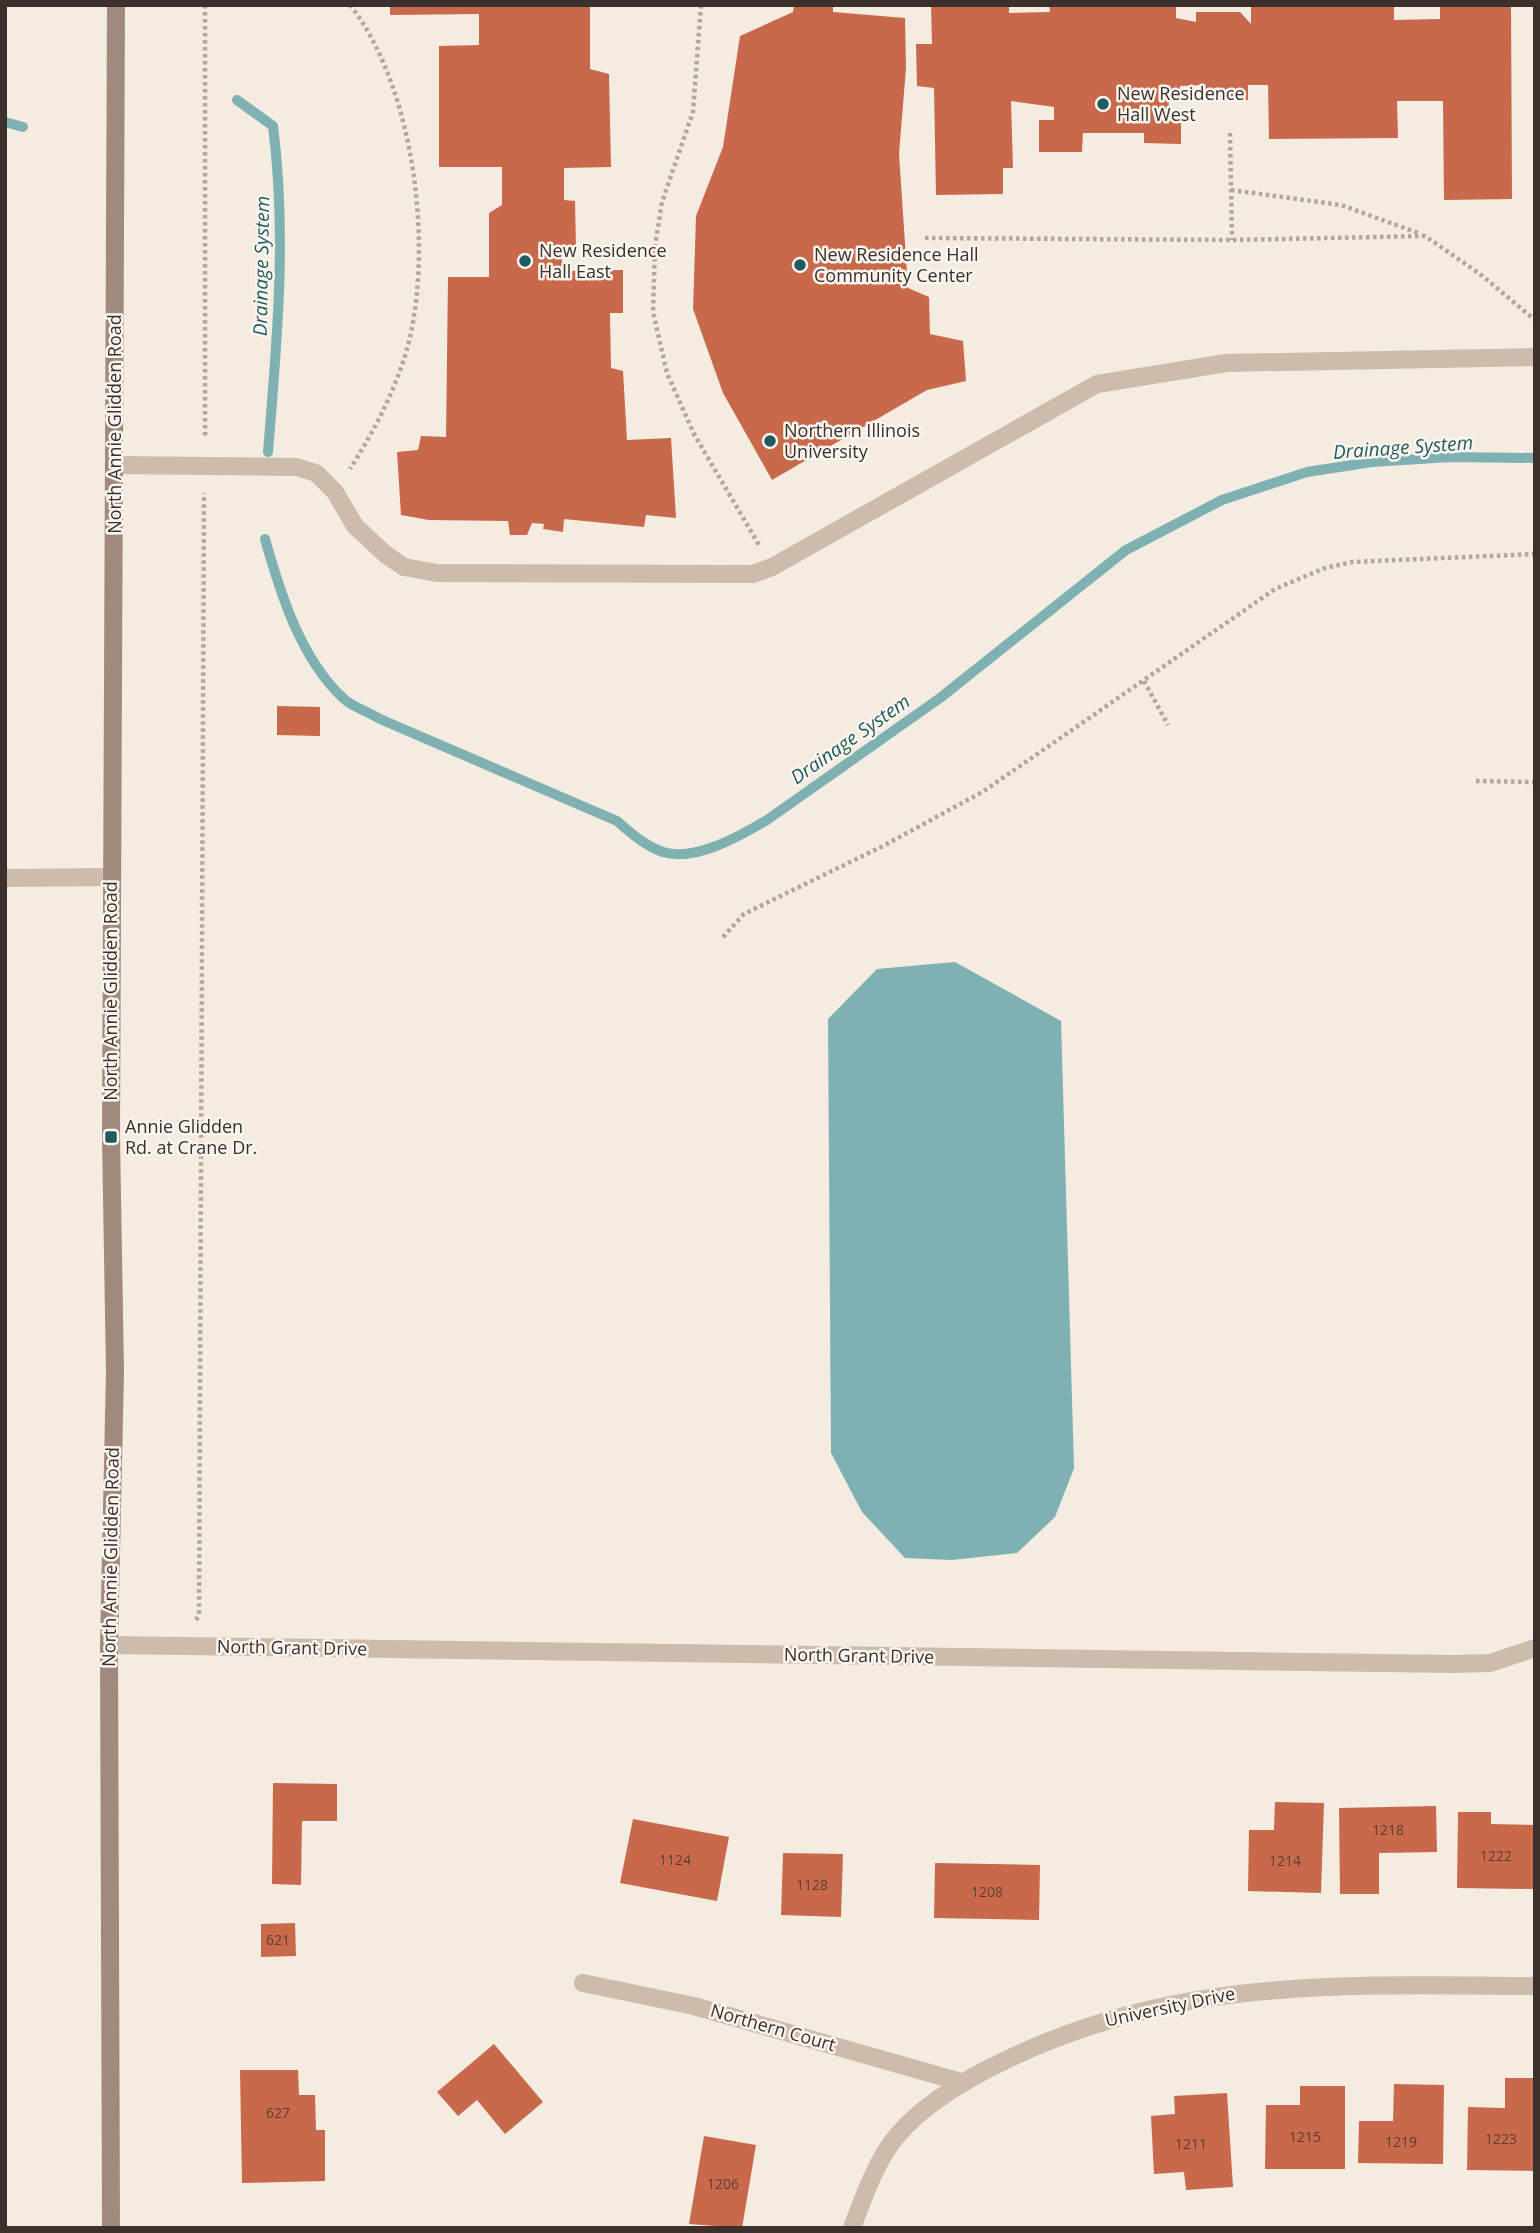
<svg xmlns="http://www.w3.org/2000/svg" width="1540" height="2233" viewBox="0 0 1540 2233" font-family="'Open Sans',sans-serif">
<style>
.water{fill:#7fb0b2}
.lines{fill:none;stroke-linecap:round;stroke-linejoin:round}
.stream{stroke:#7fb0b2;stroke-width:10}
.building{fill:#c8694b}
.path{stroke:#b9a596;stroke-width:4.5;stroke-dasharray:3.5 3.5;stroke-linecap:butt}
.lane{stroke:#cdbbac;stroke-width:18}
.street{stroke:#cdbbac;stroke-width:18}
.secondary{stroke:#a18a7d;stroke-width:18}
.poi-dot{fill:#1f5a5e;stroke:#fbf5ee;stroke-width:2.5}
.labels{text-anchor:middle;stroke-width:5;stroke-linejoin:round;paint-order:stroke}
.number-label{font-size:14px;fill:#5e3e33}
.poi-label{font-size:18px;fill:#3b302b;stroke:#fbf5ee;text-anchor:start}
.street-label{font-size:18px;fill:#3b302b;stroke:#fbf5ee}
.water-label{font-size:19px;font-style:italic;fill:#1f5a5e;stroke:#fbf5ee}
</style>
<rect width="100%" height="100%" fill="#f4ebe1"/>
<path class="water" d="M955 962 1061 1021 1074 1468 1055 1517 1017 1553 952 1560 905 1558 862 1512 831 1453 828 1019 877 969Z"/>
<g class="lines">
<path class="stream" d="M237 100 273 126C287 235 277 342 268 452
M5 122 23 127
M265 539C280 592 300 658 343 698 352 707 369 712 380 719L617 821C631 833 645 846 663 852 695 862 740 836 767 820L940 698 1126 550 1222 500 1307 472 1372 462 1450 457 1535 458"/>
</g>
<path class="building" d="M390 5H590V69L609 74 611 167 564 168V200L575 201 576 248 560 251 564 271 623 270V313H610L611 368 623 371 627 440 671 438 676 518 646 515 644 527 564 519 563 532 543 529 544 524 532 523 527 535H510L508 521 429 520 401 515 397 452 418 450 421 436 446 437 448 277H489V213L502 205V167H439V46L479 45V14L390 15Z
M794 5H833V12L905 18 906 68 899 154 908 288 929 297 930 334 963 341 966 381 927 390 772 480 723 393 693 309 696 216 723 147 740 36 793 12Z
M931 5H1009V13L1050 12 1049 5H1176V18L1196 22V12H1240L1251 24V5H1394V20L1440 19V5H1511L1512 199 1444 200 1443 101H1397L1398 138 1269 139 1268 85H1248V100H1204L1203 85 1180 86V102L1169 98 1168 121H1181V144L1144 143V133H1083L1082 152H1039V120H1054V107L1011 101 1013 168H1003V194L936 195 934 88 917 86 916 44H932Z
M277 706 320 707V736L277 735Z
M273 1783 337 1784V1821H302L301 1885 272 1884Z
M1275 1802 1324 1803 1321 1893 1248 1891 1249 1830H1274Z
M1436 1806 1437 1852 1379 1853V1894H1340L1339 1808Z
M1458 1812H1491V1824L1535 1825V1889L1457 1888Z
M633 1819 729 1837 717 1901 620 1883Z
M783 1853 843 1854 841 1917 781 1915Z
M935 1863 1040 1865 1039 1920 934 1918Z
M295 1923 296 1956 261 1957V1924Z
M494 2044 543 2102 505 2134 477 2100 458 2116 437 2092Z
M240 2070H298L299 2095H315L316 2130H325V2181L242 2183Z
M1505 2078H1535V2171L1467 2170 1468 2107 1505 2108Z
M1394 2084 1444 2085 1443 2164 1358 2163 1359 2121H1393Z
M1300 2086H1345V2169H1265L1266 2105H1300Z
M1227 2093 1233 2187 1186 2190 1184 2172 1154 2174 1151 2116 1175 2114 1174 2096Z
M704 2136 756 2145 742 2228 689 2224Z"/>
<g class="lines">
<path class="path" d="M205 5V438
M350 5C416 88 436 260 404 359 391 399 372 434 350 469
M701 5 693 112 662 202 655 246 653 312 667 373 694 434 759 545
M1230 133 1232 240
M1231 190 1341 205 1421 234
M925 238 1232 240 1425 236 1480 274 1535 320
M1144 681 1168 725
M1476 781 1535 782
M723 937 744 914 885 845 984 791 1275 589 1325 568 1352 562 1535 554
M196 1620 199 1615 204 493"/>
<path class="lane" d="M115 465 296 467 316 473 335 492 355 526 385 554 404 567 437 573 753 574 772 567 1097 384 1226 363 1535 357"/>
<path class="street" d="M5 878 112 877
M109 1645 1454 1664 1490 1663 1535 1648
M583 1983 694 2006 961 2082
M852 2228C862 2201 877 2159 896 2137 921 2106 968 2078 1004 2061 1177 1976 1348 1985 1535 1986"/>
<path class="secondary" d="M111 2228 109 1645 115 1372 111 1137 116 5"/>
</g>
<g class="poi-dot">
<circle cx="1103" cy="104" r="7"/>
<circle cx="525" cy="261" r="7"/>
<circle cx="800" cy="265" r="7"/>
<circle cx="770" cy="441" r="7"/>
<rect x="104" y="1130" width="14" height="14" rx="3.5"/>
</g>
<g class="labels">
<g class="number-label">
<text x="1388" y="1835">1218</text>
<text x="1496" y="1861">1222</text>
<text x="675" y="1865">1124</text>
<text x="1285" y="1866">1214</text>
<text x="812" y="1890">1128</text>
<text x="987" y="1897">1208</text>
<text x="278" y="1945">621</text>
<text x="278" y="2118">627</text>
<text x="1305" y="2142">1215</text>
<text x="1501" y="2144">1223</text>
<text x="1401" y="2147">1219</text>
<text x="1191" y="2149">1211</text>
<text x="723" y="2189">1206</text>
</g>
<g class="poi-label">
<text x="1117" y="100">New Residence<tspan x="1117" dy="21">Hall West</tspan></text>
<text x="539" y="257">New Residence<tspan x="539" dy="21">Hall East</tspan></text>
<text x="814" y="261">New Residence Hall<tspan x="814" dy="21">Community Center</tspan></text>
<text x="784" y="437">Northern Illinois<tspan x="784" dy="21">University</tspan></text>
<text x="125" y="1133">Annie Glidden<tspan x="125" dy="21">Rd. at Crane Dr.</tspan></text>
</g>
<g class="street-label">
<text transform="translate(115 424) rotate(-90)" y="6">North Annie Glidden Road</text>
<text transform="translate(111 991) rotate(-90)" y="6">North Annie Glidden Road</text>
<text transform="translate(111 1557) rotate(-89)" y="6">North Annie Glidden Road</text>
<text transform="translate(292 1648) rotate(1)" y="6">North Grant Drive</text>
<text transform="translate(859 1656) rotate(1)" y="6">North Grant Drive</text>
<text transform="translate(1170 2007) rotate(-12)" y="6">University Drive</text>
<text transform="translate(773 2028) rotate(16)" y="6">Northern Court</text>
</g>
<g class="water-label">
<text transform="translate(261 266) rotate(-89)" y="7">Drainage System</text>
<text transform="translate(1403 447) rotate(-4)" y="7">Drainage System</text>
<text transform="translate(850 739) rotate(-35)" y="7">Drainage System</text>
</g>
</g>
<rect width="1540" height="2233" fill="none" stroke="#3b302b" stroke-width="14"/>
</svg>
